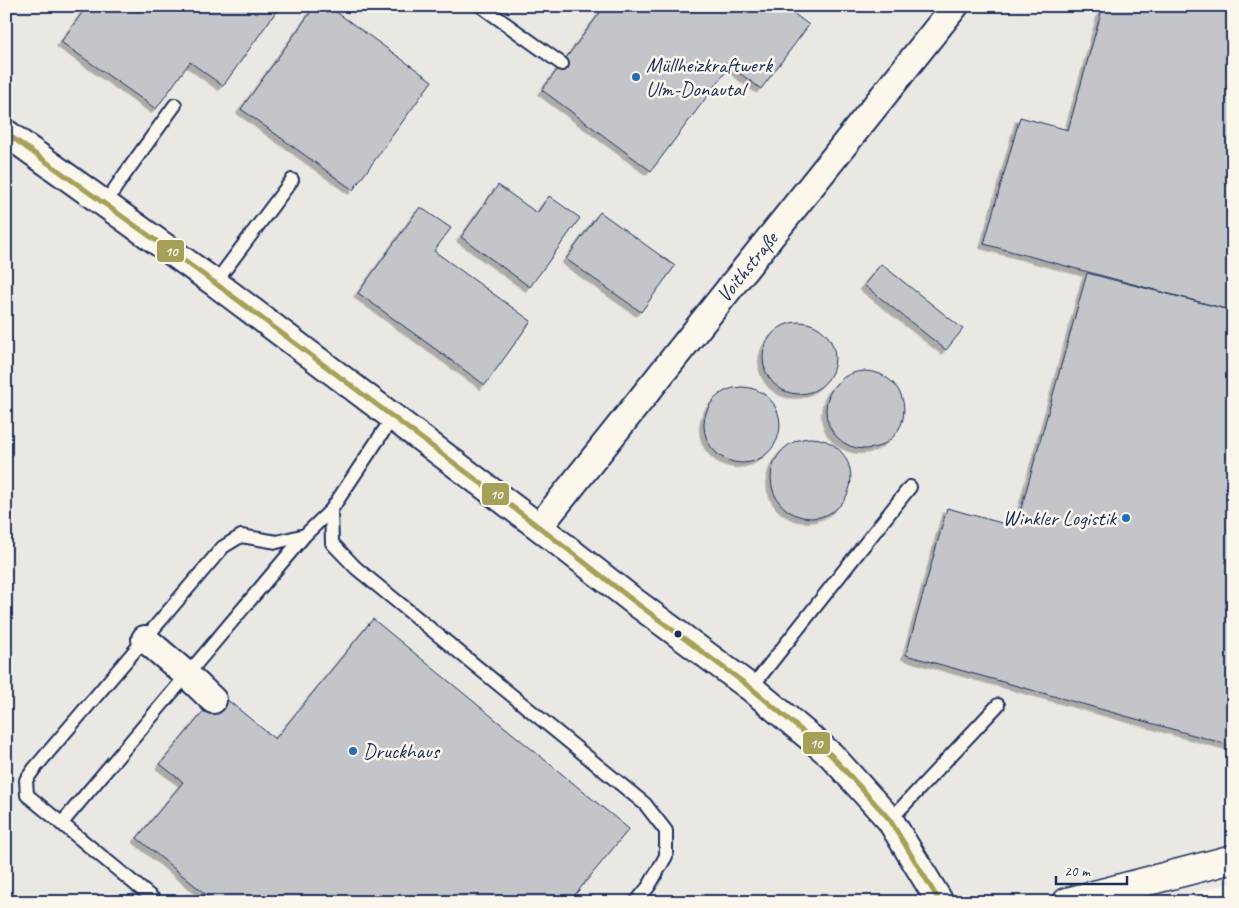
<svg xmlns="http://www.w3.org/2000/svg" width="1239" height="908" viewBox="0 0 1239 908" font-family="Caveat,sans-serif">
<style>
.built{fill:#eae8e2}
.building{fill:#c3c5c9;stroke:#1b2f5e;filter:url(#shadow)}
.lines{fill:none;stroke-linecap:round;stroke-linejoin:round}
.lane-casing{stroke:#1b2f5e;stroke-width:16}
.street-casing{stroke:#1b2f5e;stroke-width:30}
.secondary-casing{stroke:#1b2f5e;stroke-width:31}
.lane{stroke:#fbf7ec;stroke-width:12}
.street{stroke:#fbf7ec;stroke-width:26}
.secondary{stroke:#fbf7ec;stroke-width:28}
.bus-1-casing{stroke:#fbf7ec;stroke-width:9}
.bus-1{stroke:#a5a158;stroke-width:5}
.poi-dot{fill:#1f6fb2;stroke:#fbf7ec;stroke-width:2}
.bus-dot{fill:#1b2f5e;stroke:#fbf7ec;stroke-width:2}
.labels{text-anchor:middle;stroke-width:5;stroke-linejoin:round;paint-order:stroke}
.poi-label{font-size:21px;fill:#1b2f5e;stroke:#fbf7ec;text-anchor:start}
.street-label{font-size:21px;fill:#1b2f5e;stroke:#fbf7ec}
.line-badge{stroke:#fbf7ec;stroke-width:2}
.badge-label{font-size:14px;text-anchor:middle;font-weight:bold;fill:#fff}
</style>
<defs>
<filter id="shadow"><feDropShadow dx="-4.5" dy="4.5" stdDeviation="0" flood-color="#0004"/></filter>
</defs>
<rect width="100%" height="100%" fill="#fbf7ec"/>
<filter id="ink" filterUnits="userSpaceOnUse"><feTurbulence type="fractalNoise" baseFrequency=".02" numOctaves="2"/><feDisplacementMap in="SourceGraphic" scale="10" xChannelSelector="R" yChannelSelector="G"/><feConvolveMatrix kernelMatrix="1 2 1 2 8 2 1 2 1" color-interpolation-filters="sRGB"/></filter>
<g filter="url(#ink)">
<path class="built" d="M6 6H1233V882L1203 890 1166 902H6Z"/>
<path class="building" d="M87 6H280L223 86 190 62 156 109 61 42Z
M315 6H328L432 81 353 190 241 109Z
M605 6H784L809 25 761 89 730 66 651 171 542 90Z
M1103 6H1233V311L984 244 1020 117 1068 130Z
M498 185 537 213 549 196 580 218 530 287 461 237Z
M420 207 451 228 434 251 531 321 485 385 358 293Z
M600 212 675 266 641 312 566 259Z
M881 264 963 329 946 350 864 285Z
M1087 273 1233 311V746L906 655 947 508 1016 527Z
M763 358a36 36 0 1 1 72 0a36 36 0 1 1-72 0Z
M826 410a39 39 0 1 1 78 0a39 39 0 1 1-78 0Z
M704 425a38 38 0 1 1 76 0a38 38 0 1 1-76 0Z
M771 478a40 40 0 1 1 80 0a40 40 0 1 1-80 0Z
M373 619 629 829 569 902H215L137 838 183 782 160 764 219 693 275 739Z"/>
<g class="lines">
<g class="lane-casing">
<path id="lane" d="M481 6 562 64
M105 203 125 174 175 105
M215 283 292 180
M393 417 331 510 332 543 356 568 645 804 666 831V856L649 886 636 902
M751 688 910 487
M890 820 998 705
M61 824 305 535 331 510
M157 902 27 795 26 780 34 769 223 547 241 536 277 542 305 535"/>
</g>
<g class="street-casing">
<path id="street" d="M6 133 215 283 539 527 635 602 751 688 831 755 890 820 940 902
M539 527 955 6
M145 639 187 675 213 700"/>
</g>
<g class="secondary-casing">
<path id="secondary" d="M1067 902 1233 859"/>
</g>
<use href="#lane" class="lane"/>
<use href="#street" class="street"/>
<use href="#secondary" class="secondary"/>
<g class="bus-1-casing">
<path id="bus-1" d="M6 133 215 283 539 527 635 602 751 688 831 755 890 820 940 902"/>
</g>
<use href="#bus-1" class="bus-1"/>
</g>
</g>
<g class="poi-dot">
<circle cx="636" cy="77" r="5"/>
<circle cx="1126" cy="518" r="5"/>
<circle cx="353" cy="751" r="5"/>
</g>
<circle class="bus-dot" cx="678" cy="634" r="4.5"/>
<g class="labels">
<g class="poi-label">
<text x="646" y="72">Müllheizkraftwerk<tspan x="646" dy="24">Ulm-Donautal</tspan></text>
<text x="1116" y="525" text-anchor="end">Winkler Logistik</text>
<text x="363" y="758">Druckhaus</text>
</g>
<g class="street-label">
<text transform="translate(747 267) rotate(-51)" y="7">Voithstraße</text>
</g>
</g>
<g class="line-badge">
<rect x="156" y="239" width="29" height="24" rx="5" fill="#a5a158"/>
<rect x="481" y="482" width="29" height="24" rx="5" fill="#a5a158"/>
<rect x="802" y="731" width="29" height="24" rx="5" fill="#a5a158"/>
</g>
<g class="badge-label">
<text x="171" y="256">10</text>
<text x="496" y="499">10</text>
<text x="816" y="748">10</text>
</g>
<rect width="1239" height="908" fill="none" stroke="#fbf7ec" stroke-width="25"/>
<rect x="12" y="12" width="1214" height="883" fill="none" stroke="#1b2f5e" stroke-width="2" filter="url(#ink)"/>
<path d="M1056 876v8h71v-8" fill="none" stroke="#1b2f5e" stroke-width="2.5"/>
<text x="1064" y="876" font-size="15" fill="#1b2f5e" stroke="#fbf7ec" stroke-width="4" paint-order="stroke">20 m</text>
</svg>
